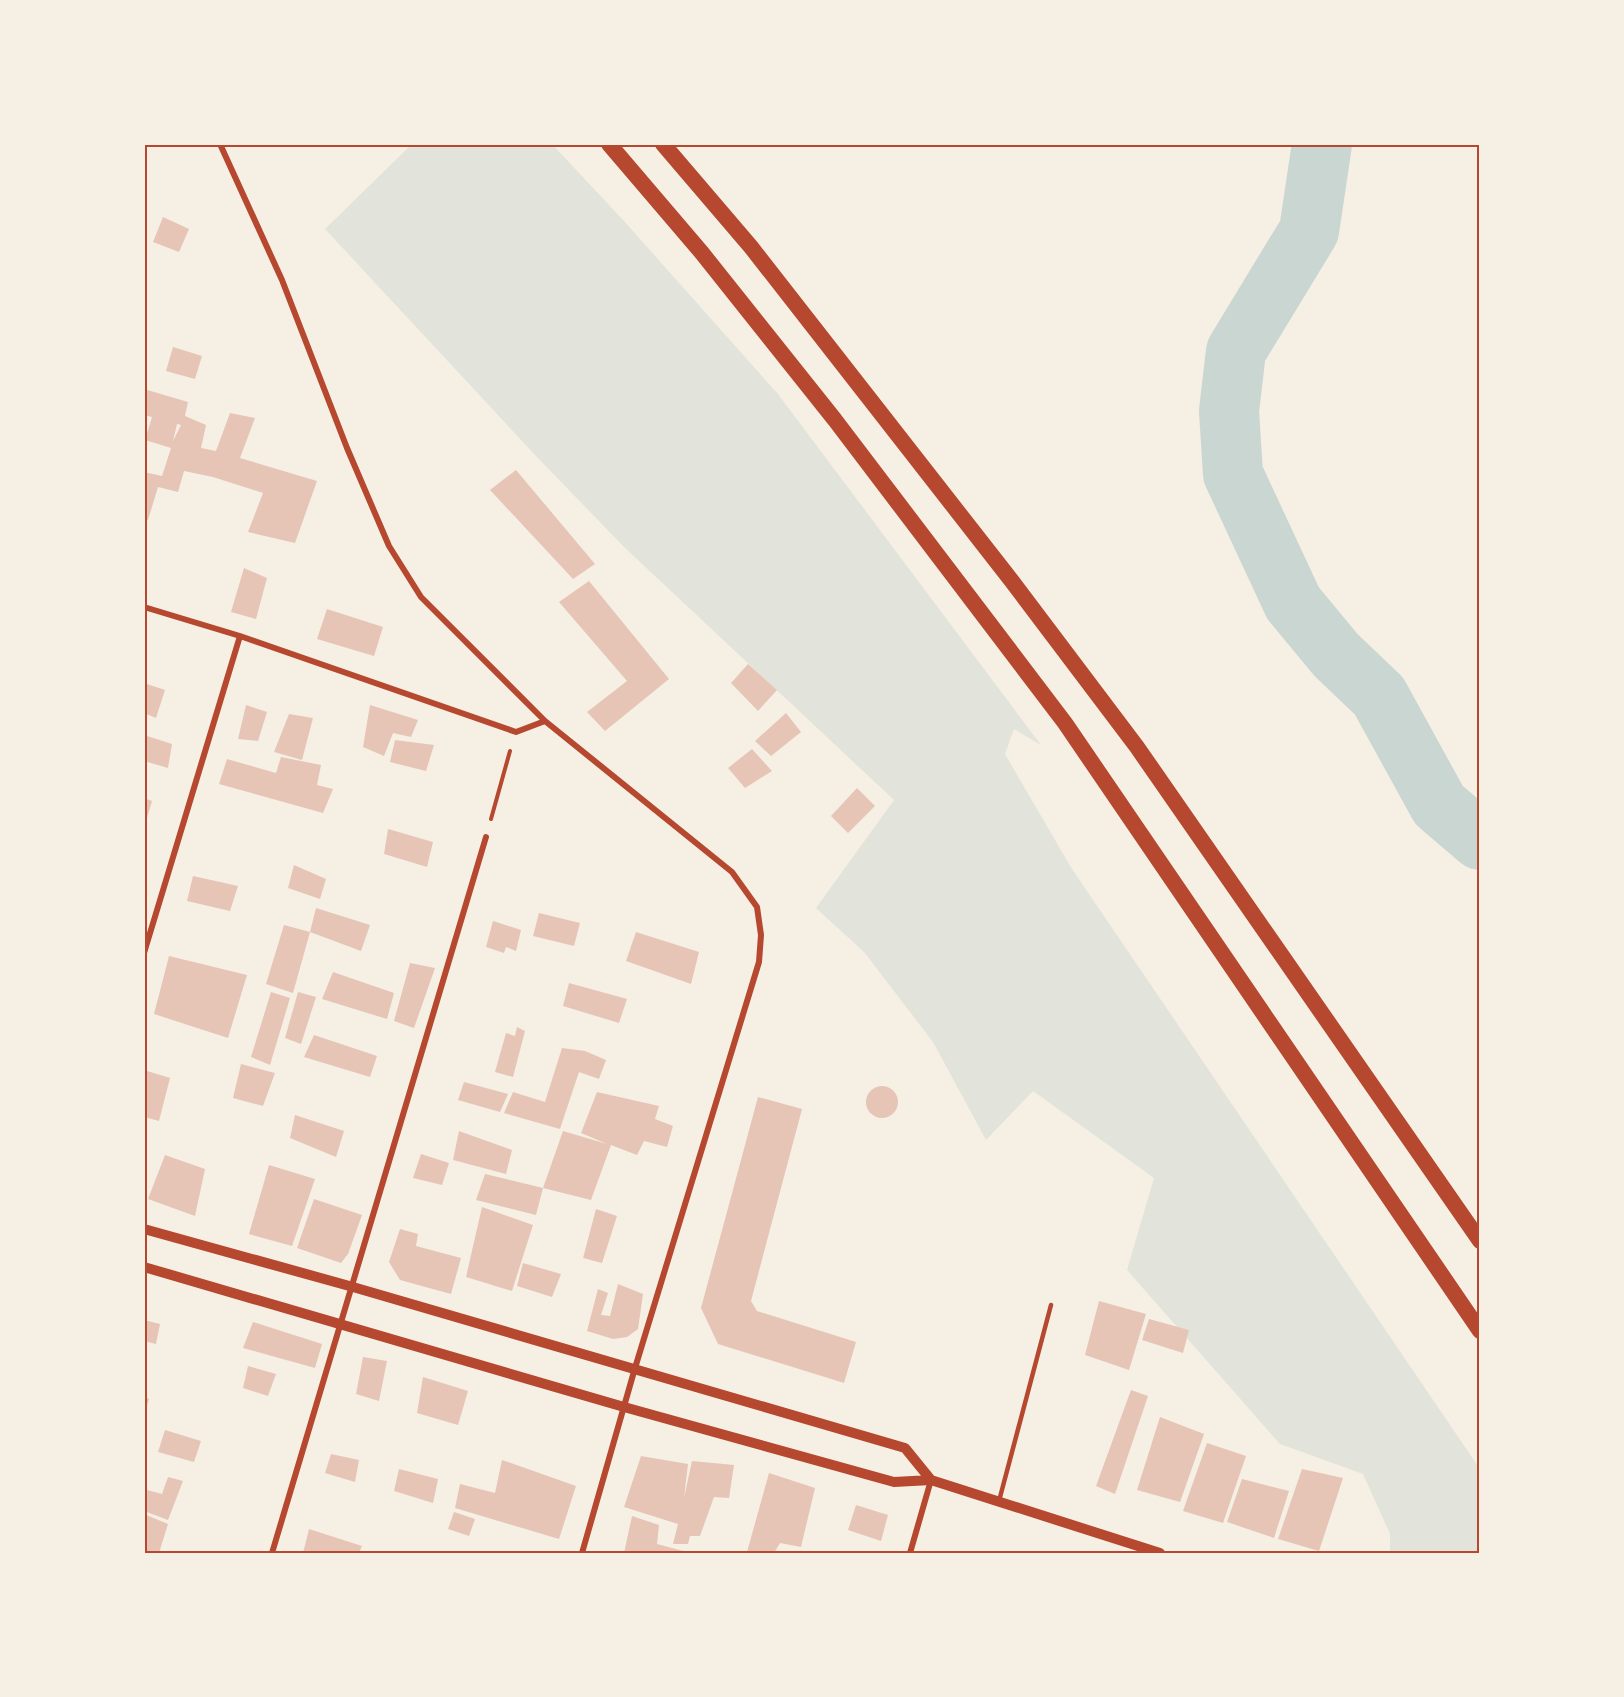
<svg xmlns="http://www.w3.org/2000/svg" width="1624" height="1697" viewBox="0 0 1624 1697" font-family="'PT Sans',sans-serif">
<style>
.green{fill:#e2e4dc}
.lines{fill:none;stroke-linecap:round;stroke-linejoin:round}
.river{stroke:#c9d6d2;stroke-width:60}
.building{fill:#e6c5b7;fill-rule:evenodd}
.path{stroke:#b5482f;stroke-width:4}
.service{stroke:#b5482f;stroke-width:4.5}
.minor{stroke:#b5482f;stroke-width:6}
.tertiary{stroke:#b5482f;stroke-width:10}
.trunk{stroke:#b5482f;stroke-width:16}
.neatline{fill:none;stroke:#b5482f;stroke-width:2}
</style>
<rect width="100%" height="100%" fill="#f6efe4"/>
<path class="green" d="M412 144H552L624 221 778 394 1041 745 1014 729 1005 754 1072 869 1480 1469V1553H1390V1534L1363 1474 1280 1444 1127 1270 1154 1178 1033 1091 986 1140 933 1042 864 952 816 908 894 800 624 547 535 455 325 229Z"/>
<g class="lines">
<path class="river" d="M1322 144 1309 231 1236 351 1229 411 1233 474 1293 603 1336 655 1379 696 1439 805 1480 840"/>
</g>
<path class="building" d="M163 217 189 229 179 252 153 242Z
M173 347 202 356 195 379 166 371Z
M144 389 188 402 185 416 206 425 201 448 216 451 230 413 255 418 240 458 317 481 295 543 248 532 263 493 213 477 184 471 178 492 158 487 148 520 144 519V472L162 476 171 448 145 440 152 417 144 415ZM177 424 181 425 173 441Z
M516 470 595 564 573 579 490 490Z
M244 568 267 578 256 619 231 612Z
M589 581 669 679 605 731 587 712 627 681 559 602Z
M327 609 383 627 374 656 317 639Z
M748 664 777 690 758 711 731 683Z
M144 683 165 690 156 718 144 713Z
M246 705 267 712 258 741 238 739Z
M370 705 418 720 411 737 393 733 384 756 363 747Z
M786 713 801 732 771 756 755 741Z
M289 714 313 718 302 760 274 752Z
M144 735 172 744 168 768 144 761Z
M395 740 434 745 426 771 390 762Z
M752 749 772 771 745 788 728 768Z
M281 757 321 765 317 785 333 789 323 813 219 784 227 759 276 773Z
M857 788 875 806 848 833 831 816Z
M144 798 152 801 145 825H144Z
M388 829 433 842 427 867 384 854Z
M294 865 326 879 320 899 288 888Z
M193 876 238 886 230 911 187 901Z
M316 908 370 925 361 951 310 932Z
M539 913 580 923 574 946 533 936Z
M493 921 521 930 516 951 506 947 504 953 486 947Z
M284 925 310 932 293 993 266 984Z
M636 932 699 952 691 984 626 961Z
M169 956 247 975 228 1038 154 1014Z
M410 963 435 968 414 1028 394 1021Z
M333 972 394 993 387 1019 322 999Z
M569 983 627 999 619 1023 563 1006Z
M271 992 290 998 270 1065 251 1057Z
M298 992 316 997 301 1044 285 1038Z
M517 1027 525 1031 513 1077 495 1072 506 1033 515 1036Z
M314 1035 377 1056 370 1077 304 1057Z
M562 1048 585 1051 606 1060 599 1079 579 1072 560 1129 504 1113 513 1092 545 1102Z
M241 1064 275 1073 263 1106 233 1098Z
M144 1070 170 1078 159 1121 144 1117Z
M464 1082 508 1094 500 1112 458 1100Z
M866 1102a16 16 0 1 1 32 0a16 16 0 1 1-32 0Z
M597 1092 659 1106 655 1119 673 1126 667 1147 644 1141 637 1155 611 1145 591 1200 543 1188 563 1131 607 1144 581 1133Z
M758 1097 802 1109 751 1301 757 1311 856 1342 844 1383 718 1344 701 1308Z
M295 1115 344 1131 336 1157 290 1138Z
M459 1131 512 1150 506 1174 453 1160Z
M421 1154 449 1163 442 1185 413 1178Z
M165 1155 205 1169 195 1216 148 1199Z
M269 1165 315 1179 292 1246 249 1234Z
M485 1174 543 1188 536 1215 476 1200Z
M314 1199 362 1215 348 1254 341 1263 297 1248Z
M482 1207 533 1225 512 1291 466 1277Z
M596 1209 617 1216 602 1263 583 1258Z
M400 1229 418 1234 416 1246 461 1258 451 1294 400 1280 389 1262Z
M523 1263 561 1274 552 1297 517 1286Z
M618 1284 643 1294 638 1329 627 1337 613 1339 587 1331 598 1289 608 1293 601 1315 610 1316Z
M1099 1301 1146 1314 1129 1370 1085 1355Z
M1149 1319 1189 1330 1183 1353 1142 1340Z
M144 1320 160 1324 156 1344 144 1341Z
M253 1322 322 1344 315 1368 243 1348Z
M363 1357 387 1361 379 1401 356 1394Z
M248 1366 276 1374 268 1396 243 1388Z
M423 1377 468 1391 458 1425 417 1413Z
M1131 1390 1148 1396 1115 1494 1096 1486Z
M144 1397 149 1399 145 1413 144 1412Z
M1160 1417 1204 1434 1180 1502 1137 1490Z
M165 1430 201 1441 194 1462 158 1452Z
M1207 1443 1246 1456 1223 1523 1183 1511Z
M331 1454 359 1460 355 1482 325 1473Z
M641 1456 688 1464 684 1498 692 1461 734 1465 729 1498 714 1497 700 1536H690L688 1544H673L678 1524 624 1507Z
M502 1460 576 1486 559 1539 455 1508 460 1484 495 1493Z
M399 1469 438 1479 433 1503 394 1491Z
M1302 1469 1343 1478 1319 1551 1278 1539Z
M769 1473 815 1488 801 1547 780 1543 774 1553H750L747 1552Z
M168 1477 183 1481 168 1520 144 1511V1497L147 1490 162 1494Z
M1242 1479 1289 1491 1274 1538 1227 1522Z
M856 1505 888 1515 881 1541 848 1530Z
M454 1512 475 1519 469 1536 448 1529Z
M144 1514 168 1524 159 1553H144Z
M632 1516 659 1525 657 1544 691 1553H624Z
M309 1529 362 1546 359 1553H303Z"/>
<g class="lines">
<path class="path" d="M491 819 510 751"/>
<path class="service" d="M999 1501 1051 1305"/>
<path class="minor" d="M220 144 282 280 347 448 389 546 421 597 545 721 732 872 757 907 761 935 759 962 635 1368 582 1553
M144 607 240 636 516 732 545 721
M144 953 240 636
M272 1553 486 837
M910 1553 931 1480"/>
<path class="tertiary" d="M144 1229 353 1287 905 1448 931 1480
M144 1267 624 1407 894 1482 931 1480 1160 1553"/>
<path class="trunk" d="M609 144 702 253 835 420 1065 723 1480 1331
M663 144 751 247 1011 580 1137 747 1480 1241"/>
</g>
<rect width="1624" height="1697" fill="none" stroke="#f6efe4" stroke-width="291"/>
<rect x="146" y="146" width="1332" height="1406" class="neatline"/>
</svg>
